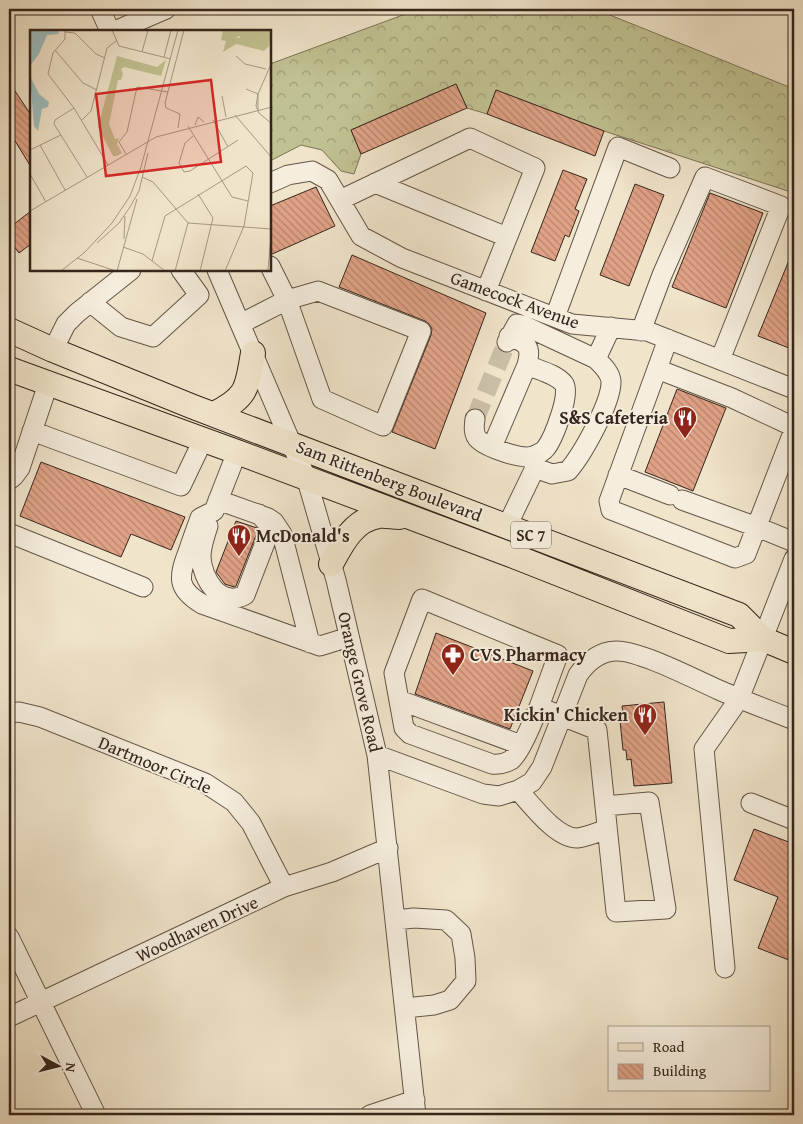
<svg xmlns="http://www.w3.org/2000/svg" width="803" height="1124" viewBox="0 0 803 1124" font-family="'Gentium Book Plus',serif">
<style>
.forest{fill:url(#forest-crowns);stroke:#7c7456}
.building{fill:url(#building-back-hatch);stroke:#36251b}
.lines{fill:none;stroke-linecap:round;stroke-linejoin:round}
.minor-tunnel{stroke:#cbbea7;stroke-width:19;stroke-dasharray:19 9;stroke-linecap:butt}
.minor-casing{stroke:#645547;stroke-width:21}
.major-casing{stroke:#36251b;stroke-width:26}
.minor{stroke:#f5eddd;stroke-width:19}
.major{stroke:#f0e4ca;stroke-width:24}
.labels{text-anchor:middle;stroke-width:4;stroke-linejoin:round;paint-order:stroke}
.shield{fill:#f5eddd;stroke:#6f6155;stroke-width:1}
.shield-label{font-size:16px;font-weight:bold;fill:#36251b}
.street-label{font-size:18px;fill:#36251b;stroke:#f5eddd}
.poi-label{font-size:18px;font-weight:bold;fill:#36251b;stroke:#f5eddd;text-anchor:end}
.inset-road{fill:none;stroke:#a69884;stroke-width:1}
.view{fill:#d62828;fill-opacity:0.15;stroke:#d62828;stroke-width:2.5}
.inset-edge{fill:none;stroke:#36251b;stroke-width:2.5}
</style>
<defs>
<pattern id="forest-crowns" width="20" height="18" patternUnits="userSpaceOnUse" patternTransform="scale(1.25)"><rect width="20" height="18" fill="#c1c292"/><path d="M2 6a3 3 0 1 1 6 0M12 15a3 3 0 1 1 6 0" fill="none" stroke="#9e9d76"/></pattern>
<pattern id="building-back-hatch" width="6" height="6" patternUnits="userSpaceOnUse" patternTransform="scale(1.25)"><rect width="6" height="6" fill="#e0a286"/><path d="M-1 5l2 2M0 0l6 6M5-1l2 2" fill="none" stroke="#b6846d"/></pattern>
</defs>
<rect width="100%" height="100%" fill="#f0e4ca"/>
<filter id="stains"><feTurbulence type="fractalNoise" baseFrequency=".004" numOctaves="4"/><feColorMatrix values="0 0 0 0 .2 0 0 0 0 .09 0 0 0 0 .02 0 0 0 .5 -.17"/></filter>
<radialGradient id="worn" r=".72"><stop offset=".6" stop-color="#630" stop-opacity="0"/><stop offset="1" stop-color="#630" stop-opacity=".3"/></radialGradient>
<path class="forest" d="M419 9H595L794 89V193L604 131 496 90 487 114 467 108 456 84 351 130 361 154 354 174 341 171 322 150 301 145 270 161V64Z"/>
<path class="building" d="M9 82 31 115V167L9 131Z
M456 84 467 108 361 154 351 130Z
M496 90 604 131 595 156 487 114Z
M563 170 587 179 575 209 579 211 569 237 565 235 555 261 531 252Z
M635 184 664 195 629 286 600 275Z
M316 187 335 226 270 255V206Z
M710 193 763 213 726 308 672 287Z
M31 211V244L19 253 9 240V228Z
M794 248V336L789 348 758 336Z
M352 255 486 313 435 449 392 432 431 335 432 329 429 324 425 321 339 287Z
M677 389 726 408 693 491 645 472Z
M41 462 185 517 171 550 131 534 121 557 20 516Z
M236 521 257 528V533L236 586 234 587 225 584 216 572Z
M436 633 533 671 510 729 415 694Z
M664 702 672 783 634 786 631 759 627 760 626 750H623L620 721H624L622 706Z
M754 829 794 844V906L790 918 794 920V962L758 948 778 897 734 880Z"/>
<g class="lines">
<path class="minor-tunnel" d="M475 419 507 342"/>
<g class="minor-casing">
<path id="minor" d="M100 9 110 31
M115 31 166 9
M270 183 288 175 312 171 328 180 361 236 402 258 572 324 647 331 794 389
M375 183 507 237
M340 200 470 138 535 168 486 291
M217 270 307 480 336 580 377 755 416 1115
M90 302 121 327 153 337 199 295 181 270
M555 317 618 147 670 168
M240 324 287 300 318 291 421 331 383 426 322 399 287 300 270 266
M641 331 662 275 705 177 781 206 720 360
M668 339 609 501 611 510 735 558 746 554 794 430
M507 342 517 324 523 325 596 359C602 365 610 372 611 381 612 402 582 455 568 471L552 474 535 468
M53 350 66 324 77 313 131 270
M596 359 611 327
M657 369 732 398 794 427
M475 419C474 426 473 435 479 440 488 448 522 460 533 456 537 455 544 451 546 448 553 439 571 394 564 384 557 374 538 370 527 365
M32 431 181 486 203 440
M492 447 527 365C532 346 527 343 509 336
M237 452 214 511 200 518C196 529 192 540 188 552 178 578 177 589 202 604L320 646 349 637
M618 475 670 495
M9 480 14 476 20 468 48 384
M218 500 268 518 274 522 282 534 310 643
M682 500 757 527 794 542
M208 526C205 536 201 546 201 557 202 579 220 608 245 595L268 535V524L259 514
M507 526 535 468 532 457
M9 533 143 587
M399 700 521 745
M539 707C533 720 521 752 511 760 504 764 499 765 492 764L410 734 404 728 394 673 422 599 558 655 539 707 597 730 616 912 666 909 649 802 605 806
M9 713 19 712 40 717 205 783 234 802 251 823 284 887
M377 755 483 794 499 796 518 790 532 782 542 767 578 675C587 662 598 652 615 651 637 649 696 680 719 690 744 701 769 710 794 720
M518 790C532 805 556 838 577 838 587 837 598 832 607 829
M751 803 794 820
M396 920 414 918 446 920 461 934 465 958 466 981 450 1000 434 1005 405 1008
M9 937 96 1115
M725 968 704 749 739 699 794 559
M9 1017 284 887 332 872 388 848
M370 1115 415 1100"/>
</g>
<g class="major-casing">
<path id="major" d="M9 330 53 350 191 406 739 615 763 639 794 652
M9 369 237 452 511 555 729 641 763 639
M214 414C248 397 247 388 253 353
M331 564C342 544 353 520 379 516 385 515 393 517 399 517"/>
</g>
<use href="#minor" class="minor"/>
<use href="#major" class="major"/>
</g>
<defs>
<g id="restaurant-pin" transform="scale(1.25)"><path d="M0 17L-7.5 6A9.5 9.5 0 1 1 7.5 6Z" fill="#8f2418" stroke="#f5eddd"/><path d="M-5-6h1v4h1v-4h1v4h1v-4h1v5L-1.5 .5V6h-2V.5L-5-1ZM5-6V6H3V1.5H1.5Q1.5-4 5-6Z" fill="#fff"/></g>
<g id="pharmacy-pin" transform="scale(1.25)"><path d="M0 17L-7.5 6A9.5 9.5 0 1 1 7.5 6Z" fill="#8f2418" stroke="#f5eddd"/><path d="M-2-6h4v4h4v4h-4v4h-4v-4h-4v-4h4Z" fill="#fff"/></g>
</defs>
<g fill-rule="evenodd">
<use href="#restaurant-pin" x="685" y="418"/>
<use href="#restaurant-pin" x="239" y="536"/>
<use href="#pharmacy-pin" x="453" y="655"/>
<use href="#restaurant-pin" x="645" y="715"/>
</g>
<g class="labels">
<rect class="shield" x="511" y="521.5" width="40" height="27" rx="4"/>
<g class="shield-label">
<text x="531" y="541">SC 7</text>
</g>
<g class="street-label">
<text transform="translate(515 300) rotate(20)" y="6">Gamecock Avenue</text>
<text transform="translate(389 481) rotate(21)" y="6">Sam Rittenberg Boulevard</text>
<text transform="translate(360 682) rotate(77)" y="6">Orange Grove Road</text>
<text transform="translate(155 765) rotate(23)" y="6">Dartmoor Circle</text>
<text transform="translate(197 929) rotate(-25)" y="6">Woodhaven Drive</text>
</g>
<g class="poi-label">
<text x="668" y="424">S&amp;S Cafeteria</text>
<text x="256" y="542" text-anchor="start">McDonald's</text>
<text x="470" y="661" text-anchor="start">CVS Pharmacy</text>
<text x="628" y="721">Kickin' Chicken</text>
</g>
</g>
<g transform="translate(30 30)">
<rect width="241" height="241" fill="#f0e4ca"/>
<path d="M193 0H227L196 11 191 10Z" fill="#c1c292"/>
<path d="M241 0 239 16 234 21 206 14 193 22 196 11 202 7 210 8 211 1ZM87 26 127 37 136 30 131 46 94 37 91 39 93 44 91 50H88L79 94 85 109 89 108 87 114 92 123 87 126H83L68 97Z" fill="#c1c292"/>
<path d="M0 0H28L29 4 17 5 9 24 0 36ZM0 46 9 64 19 72 18 77 12 79 8 101 4 96Z" fill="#9dbdbf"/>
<path class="inset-road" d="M35 0V9L23 23 18 44 44 78 78 135M82 0 89 16 141 29M35 2 45 3 66 24 75 28M25 20 53 53 67 60M112 22 118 0M206 26 215 34 236 39M134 27 141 0M216 59 228 64 242 32M192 66 196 87M44 78 25 90 24 94 57 147M228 80V64L226 76 229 83 242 94M205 85 242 128M183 90 198 117M51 91 61 81 77 18 86 11M165 95 168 87 174 92M158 96 202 167 218 171M148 98 150 84 136 78 135 73 154 0M163 106 155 113 149 133 154 142 160 141 208 110M10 115 35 160M0 120 31 105M96 124 89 112 97 102 107 57 138 62M0 144 16 172M112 147 123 152 158 193 242 199M168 164 183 188 170 241M0 181 126 107 242 77M94 209 95 186M67 213 89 193 100 177 109 161 118 123M93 217 113 224 135 241M54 223 82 193 100 166 111 137 148 0M47 228 86 241M122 231 135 186 216 136 223 143 214 196 195 241M238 240 242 194M31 241 55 222M87 241 107 169M145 241 158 193"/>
<path class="view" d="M181 50 191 132 76 146 66 64Z"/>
<rect width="241" height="241" class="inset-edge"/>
</g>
<rect width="803" height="1124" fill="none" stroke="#f0e4ca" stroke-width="30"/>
<rect x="10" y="10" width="783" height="1104" fill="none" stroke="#36251b" stroke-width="2.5"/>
<rect x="15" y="15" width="773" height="1094" fill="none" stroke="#36251b"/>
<rect x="608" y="1026" width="162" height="65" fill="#f5eddd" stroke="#a99d8f"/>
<rect x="618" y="1043" width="25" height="8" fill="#f0e4ca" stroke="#a99d8f"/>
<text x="653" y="1052" font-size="15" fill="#36251b">Road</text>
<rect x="618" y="1064" width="25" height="15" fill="url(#building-back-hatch)" stroke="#a99d8f"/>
<text x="653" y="1076" font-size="15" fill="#36251b">Building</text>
<g transform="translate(58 1066) rotate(97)" stroke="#f5eddd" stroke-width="4" paint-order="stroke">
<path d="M0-4L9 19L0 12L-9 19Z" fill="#36251b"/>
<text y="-8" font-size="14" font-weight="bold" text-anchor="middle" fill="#36251b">N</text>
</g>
<rect width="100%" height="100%" filter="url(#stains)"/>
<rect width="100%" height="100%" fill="url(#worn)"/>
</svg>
